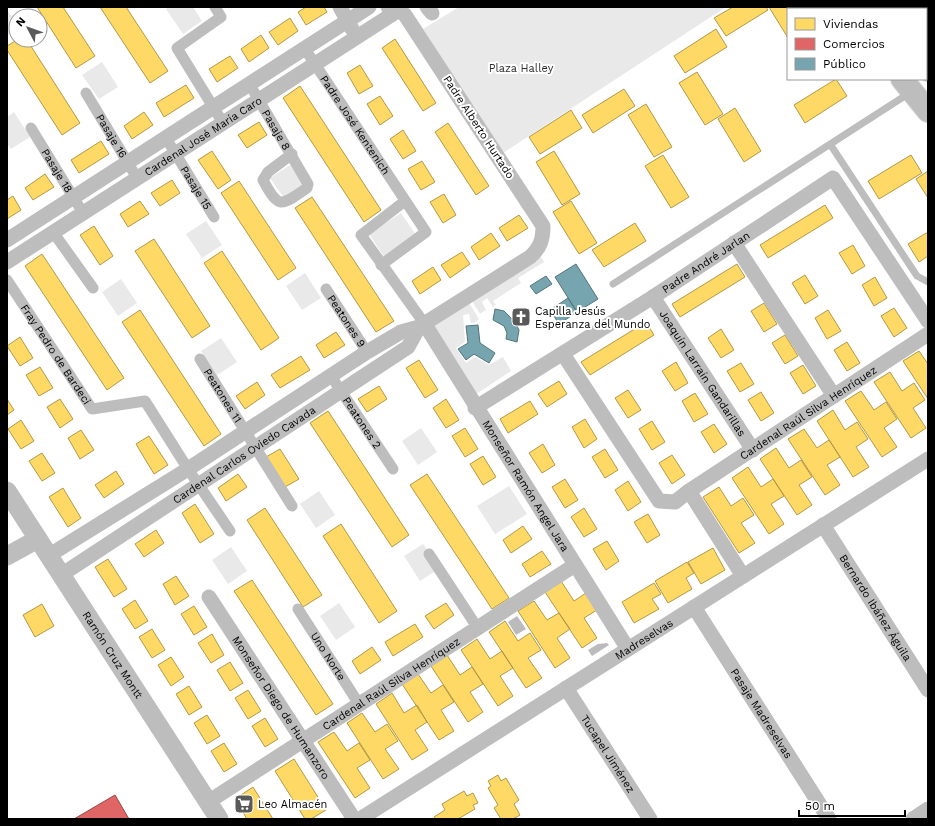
<svg xmlns="http://www.w3.org/2000/svg" width="935" height="826" viewBox="0 0 935 826" font-family="'Work Sans',sans-serif">
<style>
.green{fill:#e9e9e9}
.water{fill:#bbb}
.homes{fill:#ffd966;stroke:#b29847}
.shops{fill:#e06666;stroke:#9d4747}
.public{fill:#76a5af;stroke:#53747a}
.lines{fill:none;stroke-linecap:round;stroke-linejoin:round}
.primary-casing{stroke:#dbdbdb;stroke-width:24}
.motorway-casing{stroke:#dbdbdb;stroke-width:24}
.service{stroke:#bdbdbd;stroke-width:7}
.pedestrian{stroke:#bdbdbd;stroke-width:11}
.minor{stroke:#bdbdbd;stroke-width:15}
.tertiary{stroke:#bdbdbd;stroke-width:19}
.primary{stroke:#bdbdbd;stroke-width:22}
.motorway{stroke:#bdbdbd;stroke-width:22}
.rail-casing{stroke:#bdbdbd;stroke-width:4.5}
.rail{stroke:#fff;stroke-width:3;stroke-dasharray:9;stroke-linecap:butt}
.labels{text-anchor:middle;stroke-width:4;stroke-linejoin:round;paint-order:stroke}
.park-label{font-size:11px;fill:#2e2e2e;stroke:#fff}
.street-label{font-size:11px;fill:#000;stroke:#fff}
.poi-label{font-size:11px;fill:#000;stroke:#fff;text-anchor:start}
</style>
<rect width="100%" height="100%" fill="#fff"/>
<path class="green" d="M170 7H193L202 21 183 34 166 9Z
M459 7H726L503 153 423 29Z
M7 9 16 23V30L7 36Z
M102 62 118 87 99 99 82 75Z
M14 112 30 137 11 149 7 144V117Z
M290 165 306 189 287 202 270 178Z
M401 213 416 235 384 257 369 234Z
M206 221 222 245 202 258 186 234Z
M541 257 544 262 518 278 521 283 493 301 496 305 493 307 487 298 482 302 486 310 480 314 472 301Z
M305 273 321 298 302 310 286 286Z
M121 279 137 303 118 316 102 292Z
M469 303 479 319 474 323H471L469 314 463 315 465 342 456 348 466 363 475 357 489 365 503 357 511 371 476 394 433 327Z
M221 338 237 362 217 375 201 351Z
M421 428 437 452 418 465 402 441Z
M509 486 527 514 495 534 477 506Z
M319 491 335 515 316 528 300 504Z
M423 544 440 568 420 581 404 556Z
M231 547 247 571 228 584 212 560Z
M339 603 355 627 336 640 320 616Z"/>
<path class="water" d="M517 616 526 629 516 635 508 622Z
M607 643 609 645 592 656 588 650 598 644Z"/>
<path class="homes" d="M37 7H63L95 56 76 68Z
M100 7H126L168 71 150 83Z
M306 7H324L327 12 306 25 298 12Z
M733 7H766L768 10 726 36 714 18Z
M769 7H793L795 9H788V38Z
M290 18 298 31 278 45 269 32Z
M716 29 727 47 685 73 674 56Z
M261 35 269 48 249 62 241 49Z
M395 39 436 103 423 111 382 48Z
M17 40H27L80 123 62 135 7 50V46Z
M230 56 238 68 217 82 209 69Z
M360 65 373 86 359 94 347 73Z
M697 72 723 114 705 125 679 83Z
M836 79 847 96 805 123 794 105Z
M186 85 194 98 164 117 156 103Z
M300 86 381 210 364 222 283 98Z
M624 89 635 106 593 133 582 115Z
M380 96 393 116 380 125 367 104Z
M646 104 672 147 654 157 628 115Z
M735 108 761 151 744 162 718 119Z
M571 110 582 128 540 154 529 137Z
M144 112 153 125 132 139 124 126Z
M259 122 267 135 247 148 238 135Z
M448 123 489 186 476 195 435 132Z
M403 130 416 151 403 159 390 139Z
M101 141 109 154 79 173 71 160Z
M212 151 231 180 218 189 198 160Z
M554 151 580 194 562 205 536 162Z
M663 155 689 197 671 208 645 166Z
M911 155 922 173 879 199 868 181Z
M422 161 435 182 421 190 408 169Z
M928 171V198L916 179Z
M45 174 54 187 33 200 25 188Z
M172 180 180 193 160 206 151 193Z
M239 181 296 268 278 280 221 193Z
M444 194 456 215 443 223 430 202Z
M13 196 21 210 7 219V200Z
M312 197 394 321 376 332 295 208Z
M140 201 149 214 128 227 120 214Z
M571 201 597 243 579 254 553 212Z
M825 205 833 218 768 258 760 245Z
M519 215 528 228 507 241 499 228Z
M635 223 646 241 604 267 592 250Z
M94 226 113 256 100 265 80 235Z
M928 232V256L919 262 908 244Z
M491 233 500 246 479 260 471 247Z
M154 239 210 326 192 338 135 251Z
M853 245 865 266 852 274 839 253Z
M222 251 279 338 261 350 204 263Z
M462 252 470 264 450 278 441 265Z
M42 254 124 378 107 390 25 266Z
M737 264 745 277 680 317 672 304Z
M433 267 441 280 420 294 412 281Z
M805 275 818 296 805 304 792 283Z
M875 277 887 298 874 306 862 285Z
M764 303 777 324 764 332 751 311Z
M894 308 907 328 894 337 881 316Z
M140 310 221 434 204 446 122 322Z
M828 310 841 331 827 339 815 318Z
M646 322 654 335 590 375 581 362Z
M721 329 734 350 721 358 708 338Z
M336 332 345 345 324 358 316 345Z
M785 335 798 356 785 364 772 343Z
M20 337 33 358 20 366 7 346Z
M847 342 860 363 847 371 834 350Z
M919 351 928 364V399L903 361Z
M301 356 310 370 280 388 271 375Z
M419 360 438 390 425 398 406 368Z
M676 362 688 383 675 391 662 371Z
M741 363 754 384 740 392 727 371Z
M803 365 816 386 803 394 790 373Z
M40 367 53 388 39 396 26 375Z
M890 372 902 391 914 383 925 400 913 408 926 428 911 438 874 382Z
M559 381 567 394 547 407 538 394Z
M257 382 265 395 245 409 236 396Z
M379 386 387 399 367 412 358 399Z
M628 390 641 410 628 418 615 398Z
M861 391 874 410 886 402 897 419 884 428 897 447 882 457 845 401Z
M761 392 774 413 761 421 748 400Z
M695 393 708 414 694 422 682 401Z
M7 399 14 410 7 415Z
M60 399 73 419 60 428 47 407Z
M446 399 459 420 446 428 433 408Z
M530 401 538 414 508 433 500 419Z
M833 410 845 430 857 422 868 439 856 447 869 467 853 477 817 421Z
M328 411 409 535 392 547 310 423Z
M585 419 597 439 584 448 572 427Z
M21 420 34 441 21 449 8 429Z
M652 421 665 442 652 450 639 429Z
M714 424 727 444 714 453 701 432Z
M465 428 478 449 465 457 452 436Z
M804 429 817 448 829 440 840 457 827 465 840 485 825 495 788 439Z
M81 430 94 450 80 459 68 438Z
M149 436 168 465 154 474 136 444Z
M543 444 555 465 542 473 529 453Z
M776 448 789 468 801 460 812 477 799 485 812 505 797 515 760 459Z
M280 449 299 479 285 487 266 457Z
M605 449 618 470 605 478 592 457Z
M42 453 55 473 42 481 29 461Z
M672 455 685 475 672 484 659 463Z
M483 456 496 477 483 485 470 464Z
M748 467 761 487 773 479 784 496 771 504 784 524 769 534 732 478Z
M116 471 124 484 104 498 95 485Z
M238 474 247 487 226 501 218 488Z
M427 474 509 598 492 609 410 485Z
M565 479 578 500 565 508 552 487Z
M628 481 641 502 628 511 615 490Z
M719 487 731 506 743 498 754 515 741 523 755 543 739 553 703 497Z
M63 488 81 518 68 527 49 497Z
M195 504 214 534 200 543 182 513Z
M265 508 322 595 303 607 247 520Z
M584 508 597 529 584 537 571 517Z
M648 514 660 535 647 543 634 522Z
M341 524 397 611 379 623 323 536Z
M523 526 532 539 511 553 503 540Z
M156 530 164 543 144 557 135 544Z
M607 541 619 561 606 570 593 549Z
M713 548 725 570 701 584 688 562Z
M542 551 551 564 530 577 522 564Z
M108 559 127 589 114 597 95 567Z
M687 562 694 573 686 578 692 589 668 603 655 581Z
M176 576 189 596 175 605 163 584Z
M252 580 333 704 316 715 234 591Z
M561 581 574 601 586 593 597 610 584 618 597 638 582 648 545 592Z
M654 583 661 594 652 599 659 609 634 623 622 602Z
M135 600 148 621 135 629 122 609Z
M534 601 547 620 559 613 570 629 557 638 570 658 555 668 518 611Z
M446 603 454 615 434 629 425 616Z
M42 604 54 626 35 637 23 615Z
M194 606 207 627 194 635 181 614Z
M505 621 518 641 530 633 541 650 528 658 542 678 526 688 489 632Z
M415 624 423 637 393 656 385 642Z
M152 629 165 650 152 658 139 637Z
M212 634 224 655 211 663 198 643Z
M477 639 490 659 502 651 513 668 500 676 513 696 498 706 461 650Z
M372 647 381 660 360 674 352 661Z
M447 655 460 675 472 667 483 684 470 692 483 712 468 722 431 666Z
M171 657 184 677 171 686 158 665Z
M230 662 243 683 230 691 217 670Z
M418 674 431 693 443 685 454 702 441 710 454 731 439 740 402 684Z
M189 686 202 707 189 715 176 694Z
M248 690 261 711 248 719 235 698Z
M392 693 404 713 417 705 427 722 415 730 428 750 412 760 376 704Z
M362 713 375 732 387 724 398 741 385 749 399 769 383 779 347 723Z
M207 715 220 736 207 744 194 723Z
M265 718 278 739 265 747 252 726Z
M334 732 347 751 359 743 370 760 357 768 370 788 355 798 318 742Z
M224 743 237 764 224 772 211 751Z
M294 759 326 810 311 819H305L275 771Z
M498 775 501 781 506 778 519 800 514 804 520 815 513 819H501L494 808 498 805 488 788 491 786 488 781Z
M253 787 273 819H247L235 799Z
M464 791 467 796 473 793 478 803 473 805 475 809 458 819H435L434 817 445 810 442 804Z"/>
<path class="shops" d="M115 795 129 819H74Z"/>
<path class="public" d="M576 264 598 299 577 312 555 277Z
M546 276 552 284 536 294 530 286Z
M568 298 577 312 559 324 550 310Z
M495 309 504 311 515 322 519 330 517 342 506 339 507 333 504 326 493 320Z
M478 325 480 343 495 353 489 363 474 354 466 360 458 349 468 343 466 326Z"/>
<g class="lines">
<g class="primary-casing">
<path id="primary" d="M902 79 928 111"/>
</g>
<g class="motorway-casing">
<path id="motorway" d="M847 7 848 9
M877 7 879 9
M926 67 928 70"/>
</g>
<path class="service" d="M830 144 917 276 928 282
M613 284 911 92"/>
<g class="pedestrian">
<path d="M215 7 221 17 177 48 223 123"/>
<path id="s1" d="M305 49 426 232 381 265"/>
<path id="s2" d="M250 85 308 184 307 188C281 206 279 210 263 180L268 172 292 154"/>
<path id="s3" d="M86 93 137 178"/>
<path id="s4" d="M31 128 83 213"/>
<path id="s5" d="M166 138 214 217"/>
<path d="M405 201 361 235 424 323"/>
<path d="M53 232 93 288"/>
<path id="s6" d="M7 280 92 409 145 401 188 469 230 531"/>
<path id="s7" d="M326 289 367 352"/>
<path id="s8" d="M200 359 292 506"/>
<path id="s9" d="M331 376 393 469"/>
<path d="M429 554 477 627"/>
<path id="s10" d="M298 609 359 704"/>
</g>
<g class="minor">
<path d="M340 7 352 29"/>
<path d="M427 7 432 13"/>
<path d="M7 240 369 7"/>
<path d="M734 243 834 396"/>
<path id="s11" d="M7 262 399 10"/>
<path id="s12" d="M653 297 753 450"/>
<path id="s13" d="M424 323 628 649"/>
<path id="s14" d="M563 354 659 501 675 502 689 491 928 334"/>
<path id="s15" d="M475 408 653 297 833 178 928 321"/>
<path d="M689 491 743 576"/>
<path id="s16" d="M823 525 928 690"/>
<path d="M48 556 188 469 367 352 401 332 419 327 530 257C540 248 543 240 543 226L405 15 399 10 388 7"/>
<path id="s17" d="M61 575 408 347 419 327"/>
<path id="s18" d="M209 597 354 819"/>
<path id="s19" d="M694 607 829 819"/>
<path id="s20" d="M566 688 650 819"/>
<path id="s21" d="M208 802 575 565"/>
<path id="s22" d="M360 819 928 459"/>
<path d="M913 819 928 809"/>
</g>
<g class="tertiary">
<path id="s23" d="M7 491 219 819"/>
<path d="M7 556 38 539"/>
</g>
<use href="#primary" class="primary"/>
<use href="#motorway" class="motorway"/>
<g class="rail-casing">
<path id="rail" d="M902 7 904 9
M911 7 913 9
M926 25 928 27
M926 36 928 38"/>
</g>
<use href="#rail" class="rail"/>
</g>
<defs>
<g id="church-square" transform="scale(1)"><rect x="-9" y="-9" width="18" height="18" rx="4" fill="#595959" stroke="#fff"/><path d="M-1.2-6h2.4v3.5h3.3v2.4h-3.3V6h-2.4V-.1h-3.3v-2.4h3.3Z" fill="#fff"/></g>
<g id="supermarket-square" transform="scale(1)"><rect x="-9" y="-9" width="18" height="18" rx="4" fill="#595959" stroke="#fff"/><path d="M-6-5.5h2.5l.6 2H6L4.5 2H-2.5L-4.4-4H-6ZM-1.5 3.2a1.3 1.3 0 1 0 .1 0ZM3 3.2a1.3 1.3 0 1 0 .1 0Z" fill="#fff"/></g>
</defs>
<g fill-rule="evenodd">
<use href="#church-square" x="521" y="317"/>
<use href="#supermarket-square" x="244" y="804"/>
</g>
<g class="labels">
<g class="park-label">
<text x="521" y="72">Plaza Halley</text>
</g>
<g class="street-label">
<text dy="4" stroke="none"><textPath href="#s1" startOffset="91">Padre José Kentenich</textPath></text>
<text transform="translate(479 127) rotate(57)" y="4">Padre Alberto Hurtado</text>
<text dy="4" stroke="none"><textPath href="#s2" startOffset="52">Pasaje 8</textPath></text>
<text dy="4" stroke="none"><textPath href="#s3" startOffset="50">Pasaje 16</textPath></text>
<text dy="4" stroke="none"><textPath href="#s11" startOffset="233">Cardenal José María Caro</textPath></text>
<text dy="4" stroke="none"><textPath href="#s4" startOffset="50">Pasaje 18</textPath></text>
<text dy="4" stroke="none"><textPath href="#s5" startOffset="58">Pasaje 15</textPath></text>
<text dy="4" stroke="none"><textPath href="#s15" startOffset="273">Padre André Jarlan</textPath></text>
<text dy="4" stroke="none"><textPath href="#s7" startOffset="38">Peatones 9</textPath></text>
<text dy="4" stroke="none"><textPath href="#s6" startOffset="89">Fray Pedro de Bardeci</textPath></text>
<text dy="4" stroke="none"><textPath href="#s12" startOffset="91">Joaquín Larraín Gandarillas</textPath></text>
<text dy="4" stroke="none"><textPath href="#s8" startOffset="43">Peatones 11</textPath></text>
<text dy="4" stroke="none"><textPath href="#s14" startOffset="352">Cardenal Raúl Silva Henríquez</textPath></text>
<text dy="4" stroke="none"><textPath href="#s9" startOffset="56">Peatones 2</textPath></text>
<text dy="4" stroke="none"><textPath href="#s17" startOffset="219">Cardenal Carlos Oviedo Cavada</textPath></text>
<text dy="4" stroke="none"><textPath href="#s13" startOffset="192">Monseñor Ramón Angel Jara</textPath></text>
<text dy="4" stroke="none"><textPath href="#s16" startOffset="98">Bernardo Ibáñez Águila</textPath></text>
<text dy="4" stroke="none"><textPath href="#s22" startOffset="336">Madreselvas</textPath></text>
<text dy="4" stroke="none"><textPath href="#s23" startOffset="195">Ramón Cruz Montt</textPath></text>
<text dy="4" stroke="none"><textPath href="#s10" startOffset="56">Uno Norte</textPath></text>
<text dy="4" stroke="none"><textPath href="#s21" startOffset="218">Cardenal Raúl Silva Henríquez</textPath></text>
<text dy="4" stroke="none"><textPath href="#s18" startOffset="132">Monseñor Diego de Humanzoro</textPath></text>
<text dy="4" stroke="none"><textPath href="#s19" startOffset="126">Pasaje Madreselvas</textPath></text>
<text dy="4" stroke="none"><textPath href="#s20" startOffset="78">Tucapel Jiménez</textPath></text>
</g>
<g class="poi-label">
<text x="535" y="315">Capilla Jesús<tspan x="535" dy="13">Esperanza del Mundo</tspan></text>
<text x="258" y="808">Leo Almacén</text>
</g>
</g>
<rect width="935" height="826" fill="none" stroke="#000000" stroke-width="16"/>
<rect x="787" y="8" width="140" height="72" fill="#ffffff" stroke="#999999"/>
<rect x="795" y="18" width="20" height="12" fill="#ffd966" stroke="#999999"/>
<text x="823" y="28" font-size="12" fill="#000000">Viviendas</text>
<rect x="795" y="38" width="20" height="12" fill="#e06666" stroke="#999999"/>
<text x="823" y="48" font-size="12" fill="#000000">Comercios</text>
<rect x="795" y="58" width="20" height="12" fill="#76a5af" stroke="#999999"/>
<text x="823" y="68" font-size="12" fill="#000000">Público</text>
<g transform="translate(28 28) rotate(311)"><circle r="19" fill="#ffffff" stroke="#999999"/>
<path d="M0-3L7 15L0 10L-7 15Z" fill="#595959"/>
<text y="-6" font-size="11" font-weight="bold" text-anchor="middle" fill="#000000">N</text>
</g>
<path d="M799 810v6h106v-6" fill="none" stroke="#000000" stroke-width="2"/>
<text x="805" y="810" font-size="12" fill="#000000" stroke="#ffffff" stroke-width="3" paint-order="stroke">50 m</text>
</svg>
